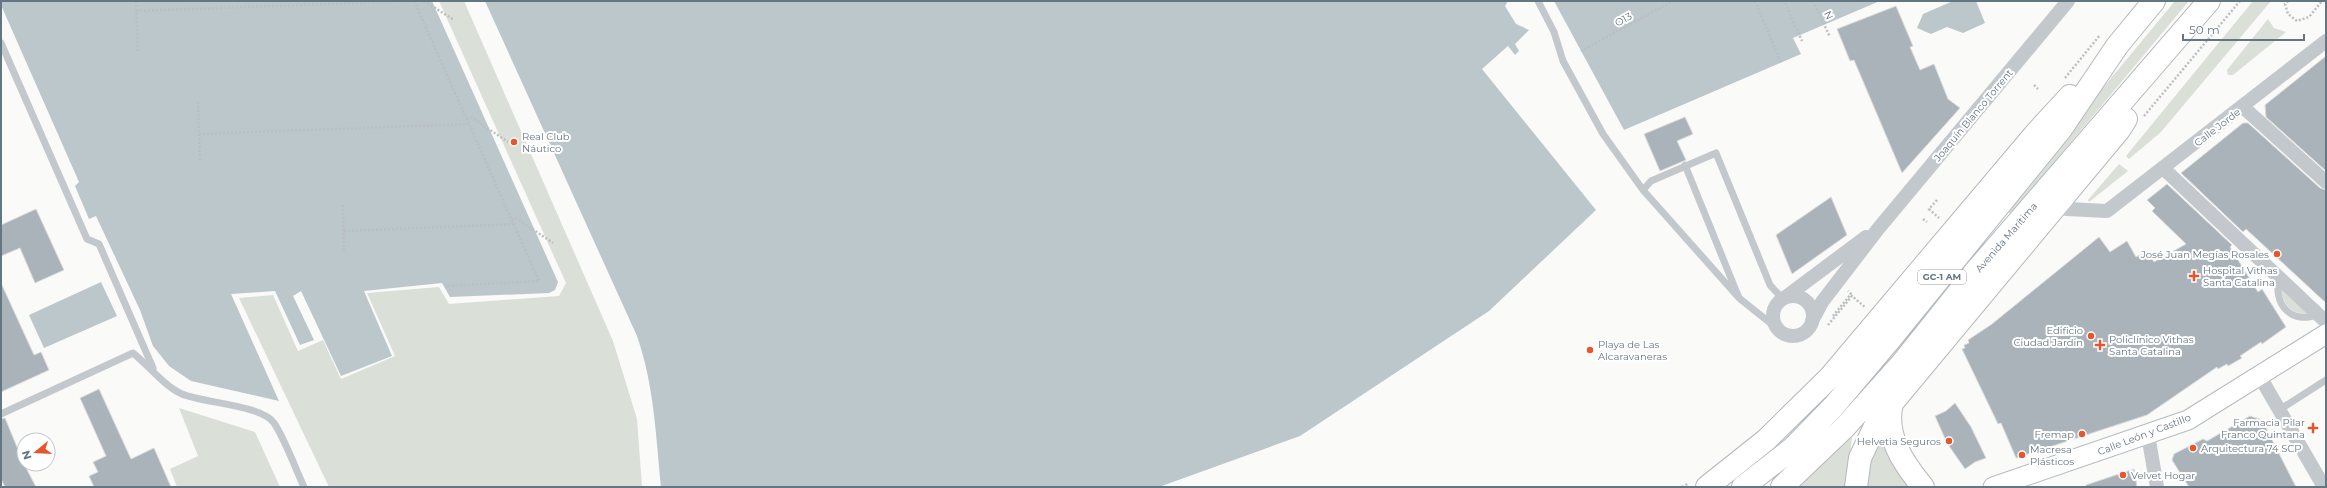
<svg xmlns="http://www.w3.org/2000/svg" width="2327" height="488" viewBox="0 0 2327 488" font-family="Montserrat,sans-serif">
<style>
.green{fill:#dadfd7}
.water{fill:#bbc7cb}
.building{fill:#aab3b9;stroke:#dcdcda}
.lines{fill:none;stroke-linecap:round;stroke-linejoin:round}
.secondary-casing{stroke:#b3babf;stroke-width:21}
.highway-casing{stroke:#b4b9bd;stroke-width:24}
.path{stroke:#bbbfc2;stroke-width:2.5;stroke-dasharray:2 2;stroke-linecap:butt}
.lane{stroke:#c3c8cc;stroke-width:7}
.street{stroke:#c3c8cc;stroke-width:14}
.secondary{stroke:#fff;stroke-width:19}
.highway{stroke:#fff;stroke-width:22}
.poi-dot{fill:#e4572e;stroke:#fff;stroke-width:1.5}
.labels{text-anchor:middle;stroke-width:4;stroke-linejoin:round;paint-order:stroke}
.shield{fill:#fff;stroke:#939fa8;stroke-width:1}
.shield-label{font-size:9px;font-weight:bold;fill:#657683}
.street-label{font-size:10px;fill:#657683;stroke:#fff}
.poi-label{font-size:10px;fill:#657683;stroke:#fff;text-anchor:start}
</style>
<rect width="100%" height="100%" fill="#fafaf8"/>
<path class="green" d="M439 1H464L613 341 637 419 642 487H329L239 298 273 295 298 351 323 340 341 379 395 356 367 293 439 287 449 304 559 296 566 283Z
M2175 1H2189L2011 214 2008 212 2083 112Z
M2253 1H2271L2161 132 2129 159 2126 156Z
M2268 19 2274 28 2286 32 2233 75H2228L2227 70Z
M2119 164 2128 171 2089 202 2088 200Z
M2281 288 2307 313C2292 317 2281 301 2281 288Z
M179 408 255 432 280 487H177L170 469 198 456Z
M1881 434 1910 487H1864L1869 460Z
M1852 437 1846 487H1794Z"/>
<path class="water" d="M1 1H432L558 282 555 290 549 293 450 297 442 283 364 291 392 356 341 376 301 291 293 296 314 340 300 345 275 291 231 294 279 401 191 381 169 366 153 346 140 310 96 216 89 219 75 186 79 182 1 5Z
M485 1H1508L1505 6 1516 24 1529 30 1515 44 1519 51 1515 55 1508 46 1482 69 1596 210 1489 311 1300 436 1159 487H661C656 436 654 385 637 336Z
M1554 1H1880L1793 38 1801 54 1624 130Z
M1953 1H1976L1985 23 1963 33 1947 27 1931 34 1917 28 1923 14Z
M101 282 117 316 44 348 29 315Z"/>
<path class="building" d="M1896 6 1913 46 1910 47 1920 70 1934 64 1948 99 1960 108 1902 173 1854 60 1850 61 1837 29Z
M2326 56V171L2266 117 2265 105Z
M1685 117 1693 134 1677 141 1686 160 1660 171 1644 134Z
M2243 123H2248L2320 188 2326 190V303L2246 229 2243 232 2181 173Z
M2167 184 2232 245 2230 247 2258 292 2262 289 2286 327 2262 344 2261 342 2240 356 2242 358 2228 366 2227 364 2218 369 2217 367 2147 415 2016 458 2001 423 1998 424 1962 349 1965 348 1964 345 1969 343 1968 340 1992 324 2099 237 2110 252 2127 241 2136 257 2148 251 2154 262 2186 244 2152 211 2155 208 2147 200Z
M1831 197 1847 235 1792 274 1776 235Z
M36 209 64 270 35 283 20 248 1 256V225Z
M1 283 34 355 41 352 49 370 1 392Z
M99 389 131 459 154 448 171 487H94L89 476 98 472 93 462 106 456 80 398Z
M1955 403 1971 427 1986 458 1975 462 1965 469 1947 443 1935 416 1946 411Z
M2250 416 2262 420 2296 487H2189L2172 460 2174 454 2203 439 2207 441Z
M5 418 24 464 36 487H5L1 479V419Z
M2134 469 2137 487H2086V485Z"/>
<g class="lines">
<g class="secondary-casing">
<path id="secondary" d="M1993 487 2188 420 2326 334"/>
</g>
<g class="highway-casing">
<path id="highway" d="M1892 403C1884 435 1903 463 1923 487
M1707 487 1766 440 1830 377 2036 133 2070 96
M1743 487 1793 448 1833 407 1888 342 2061 129 2117 46 2154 1
M1782 487 1845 427 1903 362 1974 273 2209 1
M1856 487 1860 458 1878 420 2119 130 2126 119"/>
</g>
<path class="path" d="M136 1 138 53
M414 1 539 281 445 286
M424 1 454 20
M1755 1 1781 63
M1813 1 1830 37
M2288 1 2285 4 2288 14 2297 21 2309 17 2322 1
M1785 3 1802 41
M136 11 413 1
M1581 51 1673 1
M2065 78 2100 35
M2034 85 2038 89
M198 102 200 163
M2144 116 2240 1
M467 119 471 117 508 142
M199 134 469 124
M1937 200 1929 209 1939 218
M343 205 344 251
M1923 219 1927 222
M512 220 516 218 553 243
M344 231 514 224
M1833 316 1851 294 1848 291
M1828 325 1852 296 1866 308
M1682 487 1689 483"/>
<path class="lane" d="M1538 1 1554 32 1563 61 1603 134 1643 190 1739 298
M1 43 87 239 99 244 153 368
M1685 165 1739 298 1779 330
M1643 190 1651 181 1716 153 1770 285 1783 299
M2280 277C2271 304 2293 326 2318 314
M2279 410 2326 380
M1 414 133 353C149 366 164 386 182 394 203 403 262 405 274 423 285 439 295 468 304 487"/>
<path class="street" d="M2243 107 2326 182
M2164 169 2326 322
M2067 209 2107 211 2326 41
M1773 316a20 20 0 1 1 40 0a20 20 0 1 1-40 0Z
M1783 299 1866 237
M1812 321 1822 302 1878 229 2068 1
M2259 375 2324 487
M2148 435 2157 487"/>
<use href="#secondary" class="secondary"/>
<use href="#highway" class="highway"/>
</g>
<g class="poi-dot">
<circle cx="514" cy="142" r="4"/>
<circle cx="2277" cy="254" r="4"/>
<path d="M2192 270h4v4h4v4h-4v4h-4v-4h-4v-4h4z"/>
<circle cx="2091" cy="336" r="4"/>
<path d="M2098 339h4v4h4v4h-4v4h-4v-4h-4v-4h4z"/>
<circle cx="1590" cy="350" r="4"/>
<path d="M2311 422h4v4h4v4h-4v4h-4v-4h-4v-4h4z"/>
<circle cx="2082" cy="434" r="4"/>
<circle cx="1949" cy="441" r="4"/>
<circle cx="2193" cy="448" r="4"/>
<circle cx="2022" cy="455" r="4"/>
<circle cx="2123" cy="475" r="4"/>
</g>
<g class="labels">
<rect class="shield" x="1918" y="270" width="48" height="14" rx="3"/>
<g class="shield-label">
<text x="1942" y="280">GC-1 AM</text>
</g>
<g class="street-label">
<text transform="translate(1829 15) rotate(65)" y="4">N</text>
<text transform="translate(1623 19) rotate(-28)" y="4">O13</text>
<text transform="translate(1973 115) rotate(-50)" y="4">Joaquín Blanco Torrent</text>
<text transform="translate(2217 127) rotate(-38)" y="4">Calle Jorde</text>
<text transform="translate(2006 237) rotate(-49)" y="4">Avenida Marítima</text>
<text transform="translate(2144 434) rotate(-21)" y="4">Calle León y Castillo</text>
</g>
<g class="poi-label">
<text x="522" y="140">Real Club<tspan x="522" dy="12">Náutico</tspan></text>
<text x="2269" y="258" text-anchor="end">José Juan Megías Rosales</text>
<text x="2203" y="274">Hospital Vithas<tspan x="2203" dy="12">Santa Catalina</tspan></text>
<text x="2083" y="334" text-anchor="end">Edificio<tspan x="2083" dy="12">Ciudad Jardin</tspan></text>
<text x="2109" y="343">Policlínico Vithas<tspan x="2109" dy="12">Santa Catalina</tspan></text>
<text x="1598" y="348">Playa de Las<tspan x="1598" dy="12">Alcaravaneras</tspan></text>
<text x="2305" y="426" text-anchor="end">Farmacia Pilar<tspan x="2305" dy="12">Franco Quintana</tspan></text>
<text x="2074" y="438" text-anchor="end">Fremap</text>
<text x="1941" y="445" text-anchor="end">Helvetia Seguros</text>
<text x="2201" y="452">Arquitectura 74 SCP</text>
<text x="2030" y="453">Macresa<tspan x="2030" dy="12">Plásticos</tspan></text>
<text x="2131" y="479">Velvet Hogar</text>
</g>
</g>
<rect width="2327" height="488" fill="none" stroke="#657683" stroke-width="4"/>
<g transform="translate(36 452) rotate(252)"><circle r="19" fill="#ffffff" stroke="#c1c8cd"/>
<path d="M0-3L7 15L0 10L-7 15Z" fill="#e4572e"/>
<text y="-6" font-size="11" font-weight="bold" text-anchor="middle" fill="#657683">N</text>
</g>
<path d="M2183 34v6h121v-6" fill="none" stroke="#657683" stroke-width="2"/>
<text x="2189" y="34" font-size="12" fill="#657683" stroke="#ffffff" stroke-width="3" paint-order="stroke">50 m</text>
</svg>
